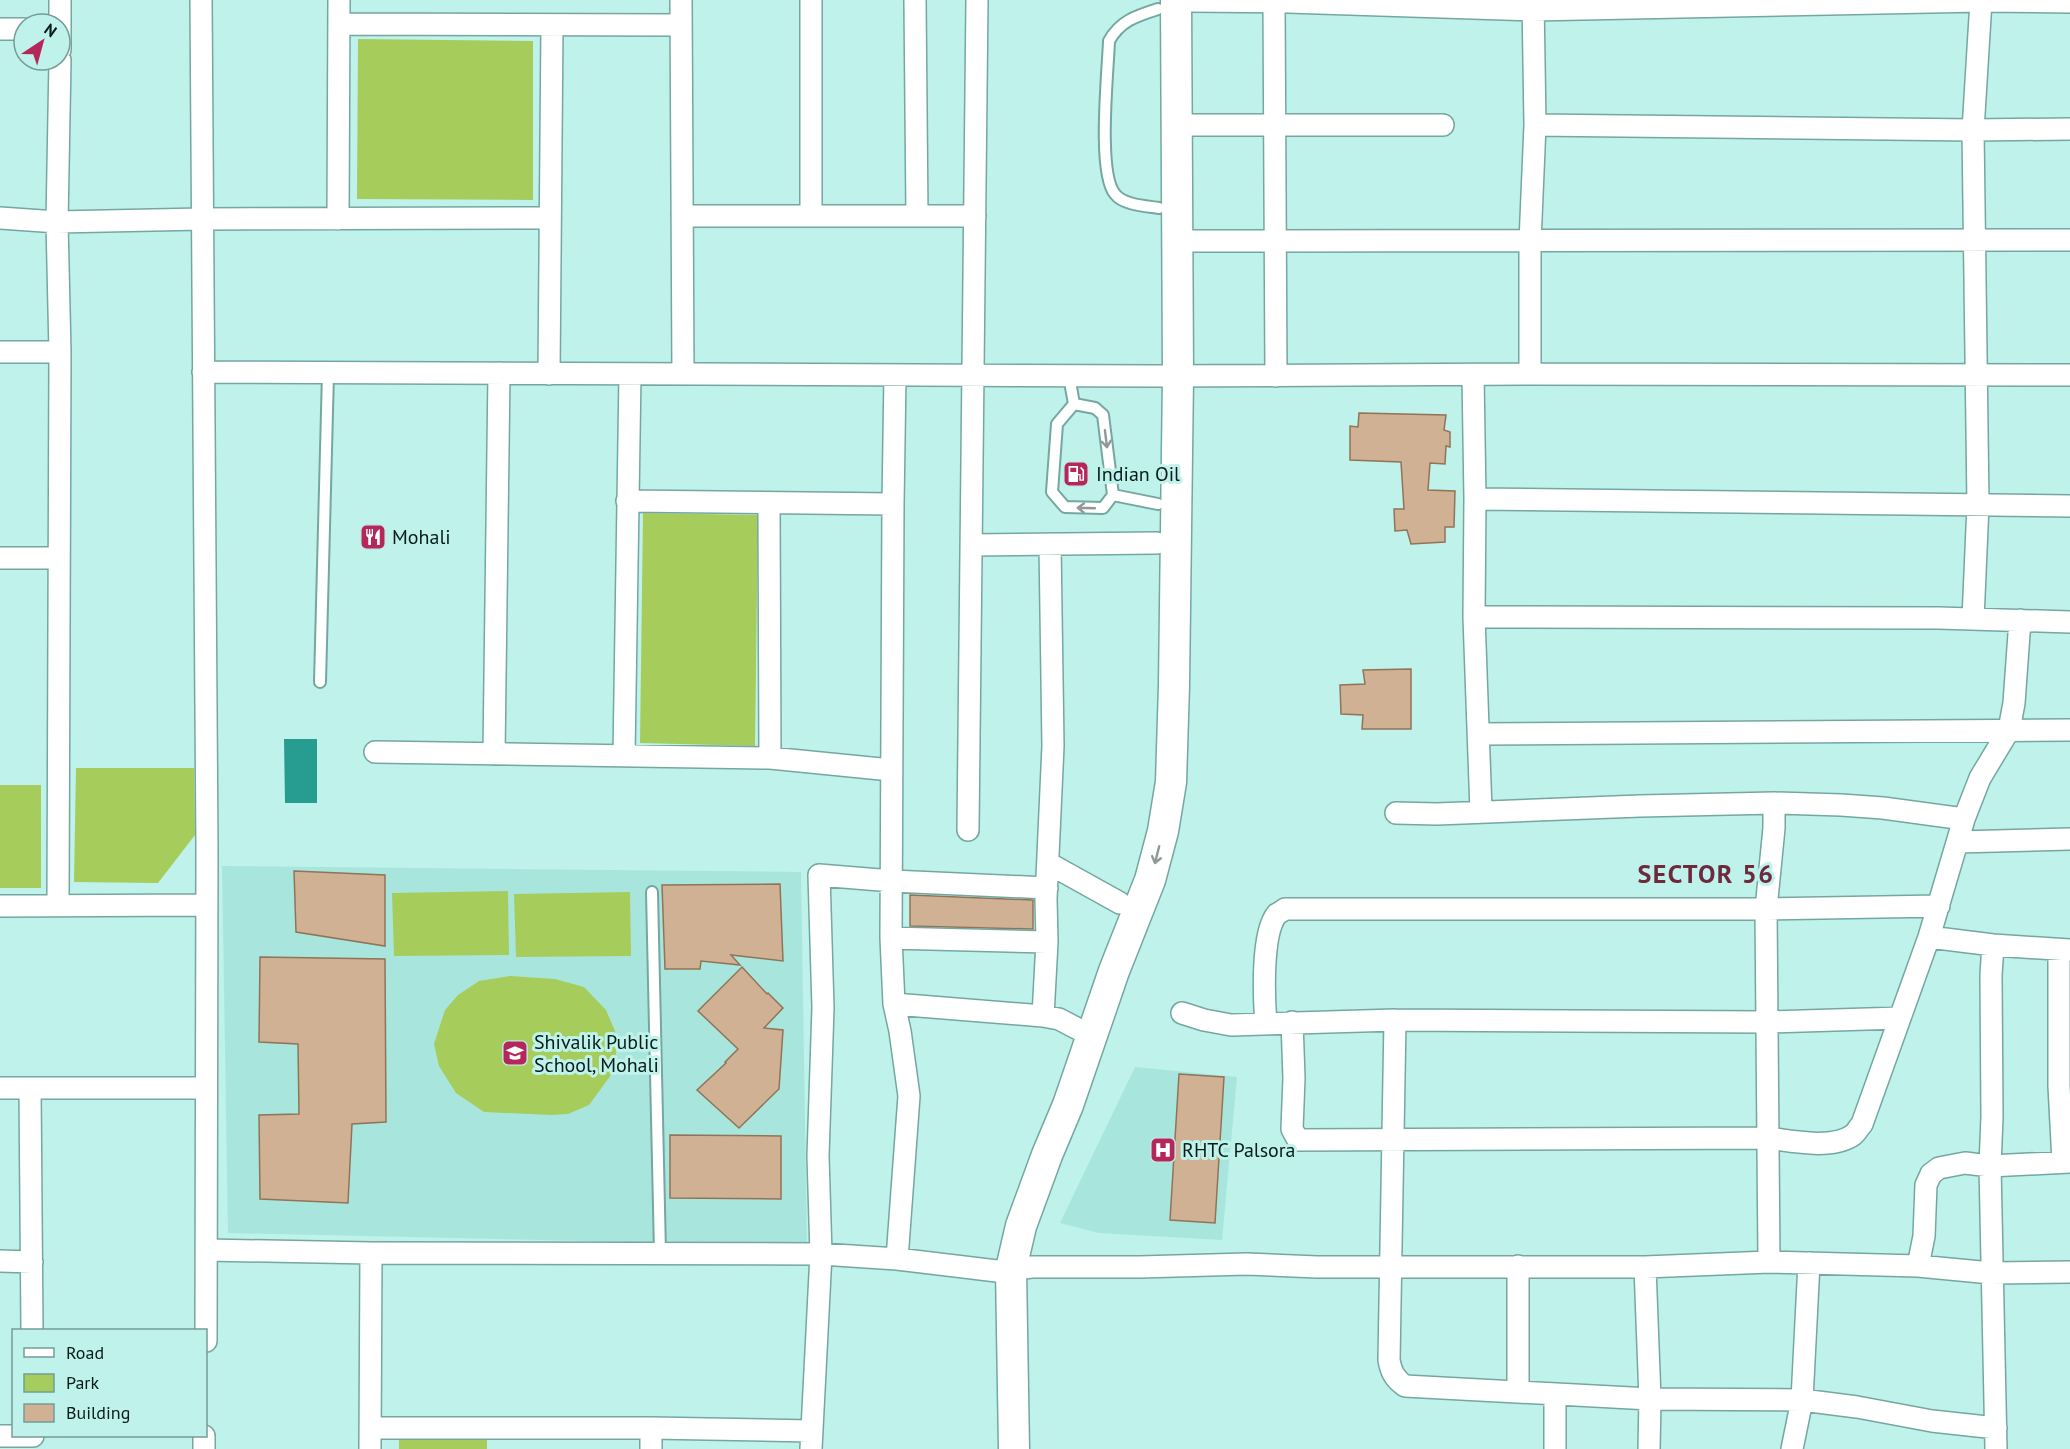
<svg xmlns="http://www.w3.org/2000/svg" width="2070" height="1449" viewBox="0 0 2070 1449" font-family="'PT Sans',sans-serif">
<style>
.built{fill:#a8e6dd}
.green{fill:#a6cc5c}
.water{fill:#279c91}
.building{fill:#d0b193;stroke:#907458;stroke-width:1.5}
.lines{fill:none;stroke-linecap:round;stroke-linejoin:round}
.lane-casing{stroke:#75a7a0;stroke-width:14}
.street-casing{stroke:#75a7a0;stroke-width:24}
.secondary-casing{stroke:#75a7a0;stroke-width:33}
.lane{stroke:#fff;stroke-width:10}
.street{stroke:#fff;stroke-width:21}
.secondary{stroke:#fff;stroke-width:30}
.oneway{stroke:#8f9998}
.labels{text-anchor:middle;stroke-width:6;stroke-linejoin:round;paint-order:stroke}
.poi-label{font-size:20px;fill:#071c19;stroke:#bef2ea;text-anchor:start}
.district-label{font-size:26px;font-weight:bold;letter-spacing:1.5px;fill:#6e293d;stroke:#bef2ea}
</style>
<rect width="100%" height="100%" fill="#bef2ea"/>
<path class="built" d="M222 866 801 872 807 1246 228 1233Z
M1135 1067 1237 1077 1222 1240 1099 1233 1060 1223Z"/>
<path class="green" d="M358 39 533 41V200L357 199Z
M643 513 758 515 755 746 640 743Z
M76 768H194L195 835 158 883 74 882Z
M0 785H41V888H0Z
M508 891 509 955 394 956 392 893Z
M630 892 631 956 516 957 514 894Z
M510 976 555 979 584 987 606 1010 615 1031 616 1054 611 1075 589 1105 568 1114 551 1115 484 1112 456 1093 439 1066 434 1044 445 1010 458 995 479 981Z
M399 1431H487V1449H399Z"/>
<path class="water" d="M284 739H317V803H285Z"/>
<path class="building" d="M1359 413 1446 415 1444 430 1450 432V447L1446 446 1445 464 1430 463 1428 490 1455 491 1454 527H1445V542L1411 544 1407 530 1395 531 1394 509H1404L1401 462 1350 460V426L1358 427Z
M1411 669V729H1362L1363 715 1341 714 1340 685 1365 684 1363 670Z
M294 871 385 875V946L296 932Z
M780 884 783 961 731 955 740 965 701 961 700 969H665L662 885Z
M910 895 1033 900V929L910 926Z
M260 957 385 959 386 1122 352 1124 348 1203 260 1199 259 1115 299 1114 298 1044 259 1042Z
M742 967 767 994 768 993 783 1008 764 1028 783 1030 779 1089 739 1128 697 1090 726 1063 725 1062 738 1049 698 1011Z
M1179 1074 1224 1077 1215 1223 1170 1220Z
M670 1135 781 1136V1199L670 1198Z"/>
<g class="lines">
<g class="lane-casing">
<path id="lane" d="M1158 9C1136 16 1120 21 1109 41 1108 71 1097 173 1115 194 1123 205 1146 206 1159 208
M1069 376 1074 404 1057 424 1052 492 1065 507 1103 508 1113 495 1158 504
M1074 404 1095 408 1103 415 1113 495
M320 682 328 373
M652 892 660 1253"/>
</g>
<g class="street-casing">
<path id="street" d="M201 0 207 850 206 1341
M681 0 683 374
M915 0 917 216
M1189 1 1288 2 1533 10 1981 1 2070 2
M1274 1 1276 376
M339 24 681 25
M0 29H24
M60 50V0
M1177 125H1443
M1535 125 1973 130 2070 129
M682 216H975
M811 216V0
M0 218 57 222 202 219 550 218
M338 219 339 0
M1177 241 2070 240
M0 352H60
M203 372 1159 376 1530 374 2070 375
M549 374 552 25
M1530 374V242L1535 125 1533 0
M895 375 893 504 891 938 894 1004 900 1031 909 1096 897 1259
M1473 375 1475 499 1474 617 1481 811
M1475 499 2070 506
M627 501 893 504
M769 503 770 758
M972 545 1157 543
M0 558H59
M1474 617 1939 618 2070 622
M1973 619 1978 505 1973 130 1981 1
M1479 734 2070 730
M375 752 770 758 891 770
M494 754 499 373
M624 756 630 374
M1396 813 1437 814 1640 806 1774 803 1841 805 1883 808 1964 819
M968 830 977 0
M1958 842 2070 839
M1048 863 1120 903
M58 905 60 352 57 222 60 60
M0 906 205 905
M1929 937 1993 945 2070 950
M891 938 1047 942
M1993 945 1991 975 1992 1117 1990 1166 1996 1449
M2059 950V1086L2063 1162
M894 1004 1043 1016 1059 1019 1078 1029
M1182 1013 1204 1020 1231 1025 1395 1020 1766 1022 1900 1018
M1043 1016 1047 942 1046 899 1053 746 1050 544
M1395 1020 1389 1360C1391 1372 1395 1379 1405 1386L1650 1399 1802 1400 1857 1407 1932 1421 1996 1428
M1292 1022 1294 1078 1292 1129 1298 1140 1768 1138C1791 1141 1832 1150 1853 1135 1856 1133 1859 1127 1862 1124L1929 937 1964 819 1980 778 2009 730 2014 703 2020 620
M1266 1024C1264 999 1261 933 1277 914 1278 914 1285 909 1285 909H1766L1939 906
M0 1088H206
M30 1088 32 1330
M207 1250 371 1253 821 1254 897 1259 997 1271 1032 1267H1140L1246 1264 1317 1267H1645L1769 1262 1918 1266 1991 1273 2070 1272
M0 1261 32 1262
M1769 1262 1766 909 1774 828V803
M1918 1266 1924 1236 1926 1185 1931 1174 1939 1168 1965 1163 1990 1166 2070 1162
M1645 1267 1650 1399 1649 1449
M1518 1392V1266
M370 1428H651L811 1431
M651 1428V1449
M0 1436H33
M204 1449V1436
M370 1449 371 1253
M811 1449 821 1254 818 1156 823 1008 819 875 892 881 1047 888
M1555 1449V1394
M1792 1449 1802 1400 1809 1263"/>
</g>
<g class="secondary-casing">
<path id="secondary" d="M1014 1449 1011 1269 1021 1226 1047 1155 1068 1105 1114 971 1150 880 1163 831 1171 782 1174 685 1178 376 1176 0"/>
</g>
<use href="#lane" class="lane"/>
<use href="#street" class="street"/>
<use href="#secondary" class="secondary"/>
</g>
<defs><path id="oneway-shaft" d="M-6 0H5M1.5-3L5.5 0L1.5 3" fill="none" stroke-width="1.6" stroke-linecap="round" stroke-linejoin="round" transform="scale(1.5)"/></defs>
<g class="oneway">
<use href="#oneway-shaft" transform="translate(1106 439) rotate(83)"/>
<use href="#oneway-shaft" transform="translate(1086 508) rotate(-178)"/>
<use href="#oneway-shaft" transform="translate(1157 855) rotate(104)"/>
</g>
<defs>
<g id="fuel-square" transform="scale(1.35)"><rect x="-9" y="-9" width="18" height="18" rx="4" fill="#b52659" stroke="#bef2ea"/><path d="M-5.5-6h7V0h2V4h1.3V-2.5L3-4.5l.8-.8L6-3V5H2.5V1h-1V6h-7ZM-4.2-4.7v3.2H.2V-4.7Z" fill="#fff"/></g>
<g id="restaurant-square" transform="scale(1.35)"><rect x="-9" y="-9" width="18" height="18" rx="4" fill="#b52659" stroke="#bef2ea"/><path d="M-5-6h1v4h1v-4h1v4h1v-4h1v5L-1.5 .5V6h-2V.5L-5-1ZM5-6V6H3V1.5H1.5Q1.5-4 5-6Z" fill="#fff"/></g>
<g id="school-square" transform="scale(1.35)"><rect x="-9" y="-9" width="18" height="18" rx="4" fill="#b52659" stroke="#bef2ea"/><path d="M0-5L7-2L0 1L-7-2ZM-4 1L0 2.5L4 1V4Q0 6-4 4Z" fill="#fff"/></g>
<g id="hospital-square" transform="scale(1.35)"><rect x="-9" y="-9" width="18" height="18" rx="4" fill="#b52659" stroke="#bef2ea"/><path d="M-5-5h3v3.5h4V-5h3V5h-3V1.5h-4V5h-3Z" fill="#fff"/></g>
</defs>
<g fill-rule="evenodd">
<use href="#fuel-square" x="1076" y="474"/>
<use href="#restaurant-square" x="373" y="537"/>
<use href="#school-square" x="515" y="1053"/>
<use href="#hospital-square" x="1163" y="1150"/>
</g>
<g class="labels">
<g class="poi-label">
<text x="1096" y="481">Indian Oil</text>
<text x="392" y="544">Mohali</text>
<text x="534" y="1049">Shivalik Public<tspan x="534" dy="23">School, Mohali</tspan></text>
<text x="1182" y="1157">RHTC Palsora</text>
</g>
<g class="district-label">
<text x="1706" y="883">SECTOR 56</text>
</g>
</g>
<rect x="12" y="1329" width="195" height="108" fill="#bef2ea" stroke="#759c96" stroke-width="1.5"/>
<rect x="24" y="1348" width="30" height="9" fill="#ffffff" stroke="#759c96" stroke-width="1.5"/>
<text x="66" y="1359" font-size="18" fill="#071c19">Road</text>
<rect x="24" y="1374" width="30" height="18" fill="#a6cc5c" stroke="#759c96" stroke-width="1.5"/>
<text x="66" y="1389" font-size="18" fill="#071c19">Park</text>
<rect x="24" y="1404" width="30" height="18" fill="#d0b193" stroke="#759c96" stroke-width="1.5"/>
<text x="66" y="1419" font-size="18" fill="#071c19">Building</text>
<g transform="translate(42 42) rotate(36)"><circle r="28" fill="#bef2ea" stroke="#759c96" stroke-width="1.5"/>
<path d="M0-4.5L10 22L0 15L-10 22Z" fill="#b52659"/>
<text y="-9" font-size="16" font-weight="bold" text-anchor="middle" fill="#071c19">N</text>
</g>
</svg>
